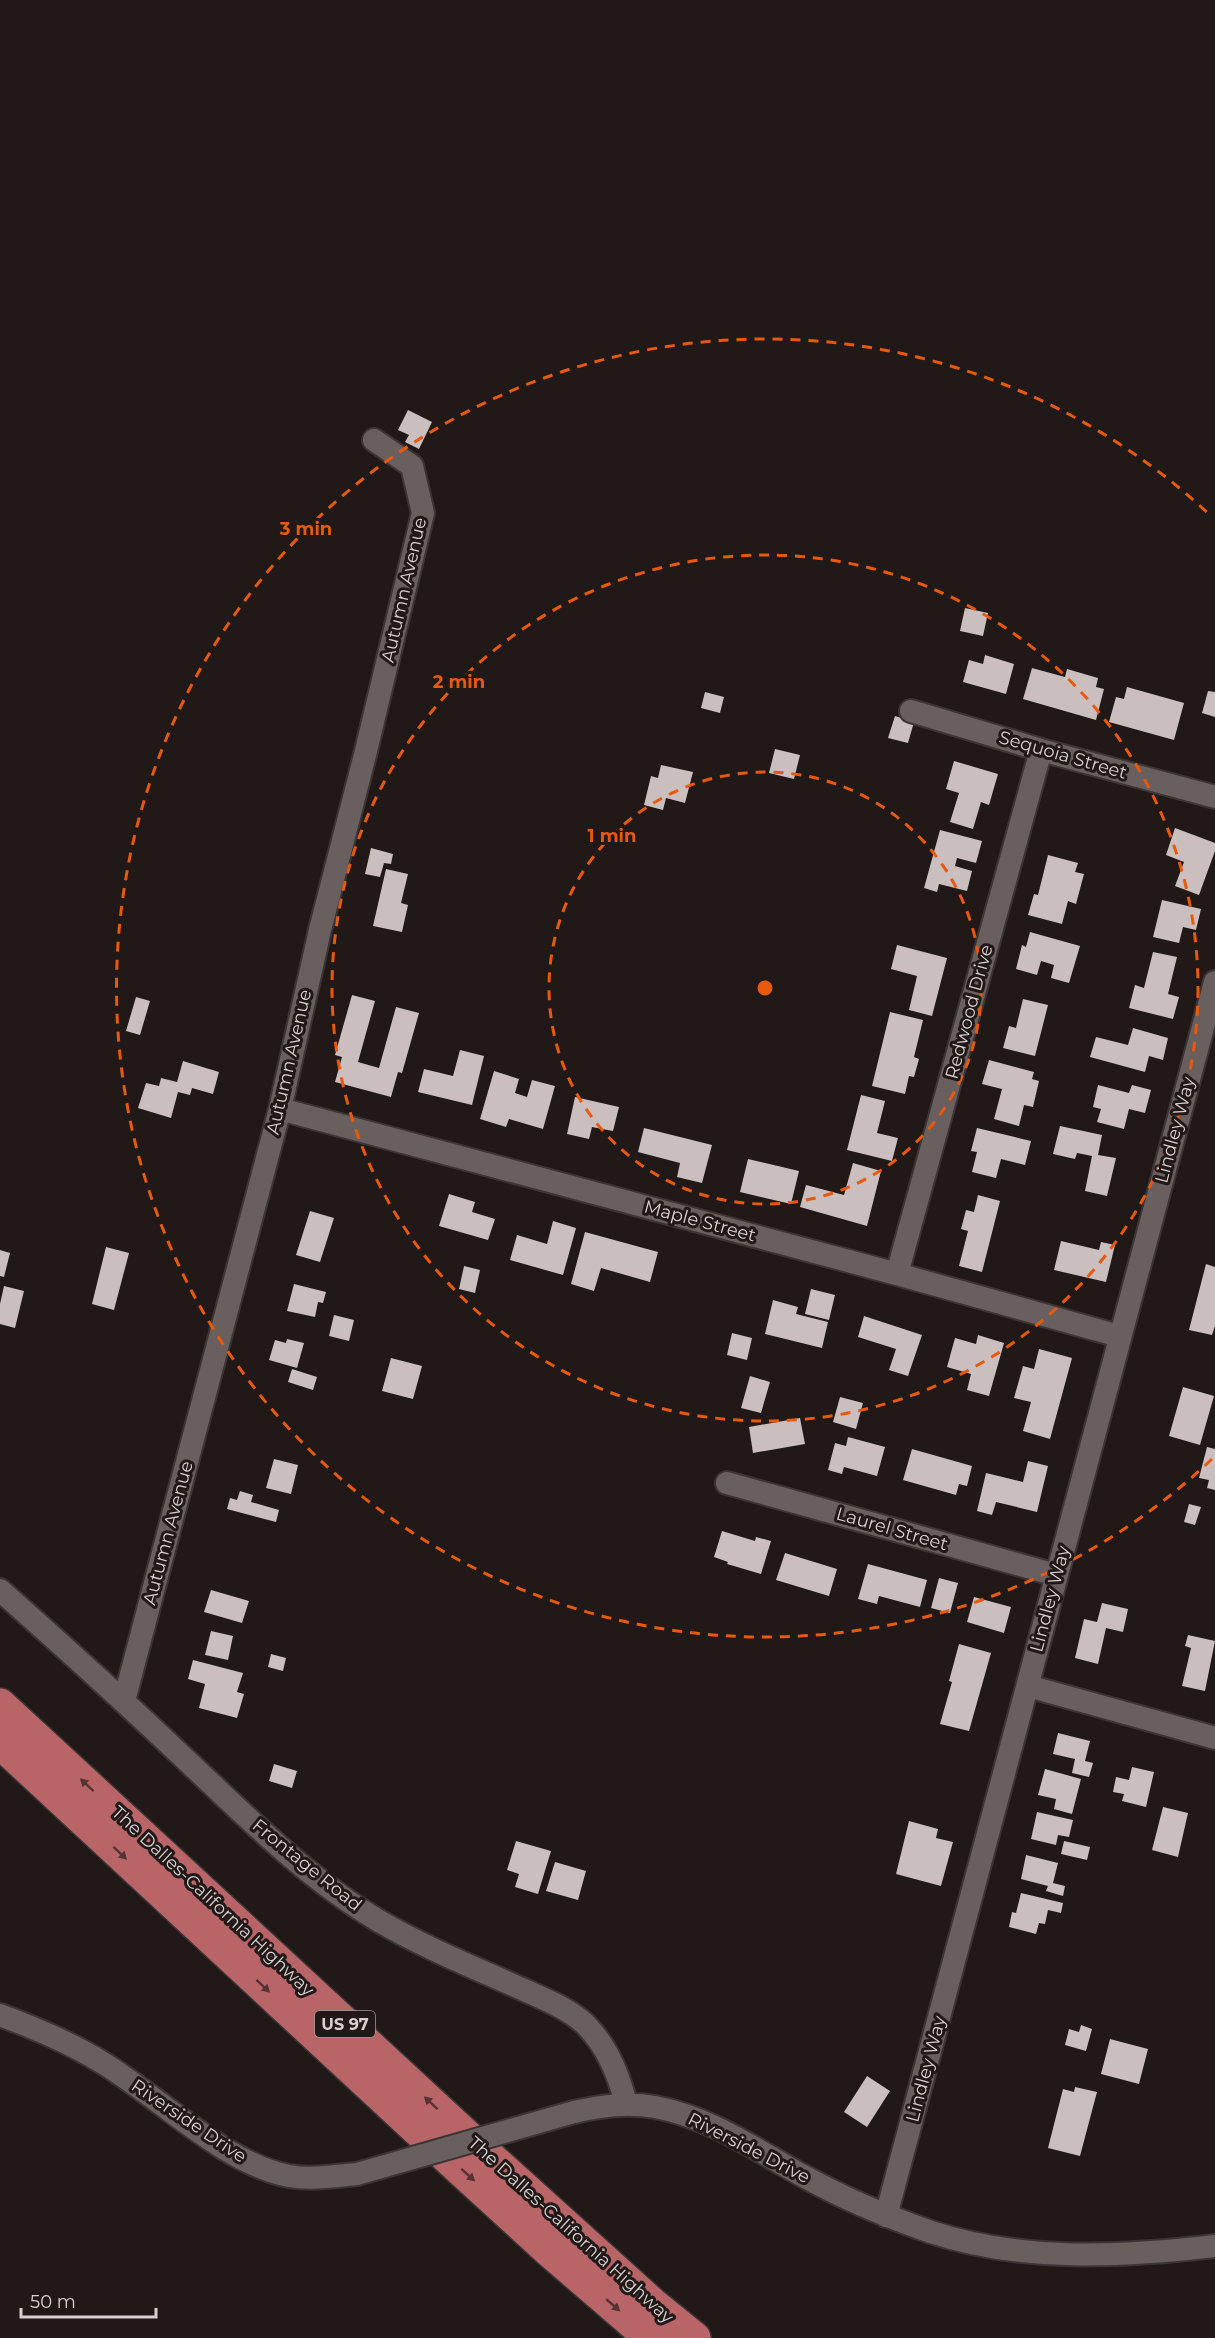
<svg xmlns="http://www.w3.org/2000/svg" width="1215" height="2338" viewBox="0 0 1215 2338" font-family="Montserrat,sans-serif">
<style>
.building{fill:#cabebe}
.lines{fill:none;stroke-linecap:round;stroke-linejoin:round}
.minor-casing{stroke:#3b3535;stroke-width:26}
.highway-casing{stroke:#3b3535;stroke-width:36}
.minor{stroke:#695f5e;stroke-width:22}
.highway{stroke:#b96467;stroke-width:33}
.minor-bridge-casing{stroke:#3b3535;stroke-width:26;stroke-linecap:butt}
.minor-bridge{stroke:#695f5e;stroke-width:22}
.oneway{fill:#563334}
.ring{fill:none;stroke:#e8590c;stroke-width:3;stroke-dasharray:10 8}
.labels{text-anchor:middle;stroke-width:6;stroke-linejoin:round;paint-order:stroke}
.shield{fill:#211818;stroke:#a09999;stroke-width:1.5}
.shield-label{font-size:16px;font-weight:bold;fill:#d6d0d0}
.street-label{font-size:18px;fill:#d6d0d0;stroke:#211818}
.centre{fill:#e8590c;stroke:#211818;stroke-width:3}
.ring-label{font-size:18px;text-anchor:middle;font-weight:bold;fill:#e8590c;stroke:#211818;stroke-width:6;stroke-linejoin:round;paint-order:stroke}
</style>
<rect width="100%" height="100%" fill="#211818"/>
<path class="building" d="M408 410 432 422 419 449 405 442 409 435 398 430Z
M965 608 988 613 983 636 960 631Z
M985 655 1014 664 1006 694 963 682 969 660 983 664Z
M1032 668 1065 677 1067 669 1098 678 1096 687 1104 689 1096 720 1023 699Z
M1127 687 1184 703 1174 740 1109 722 1116 697 1124 699Z
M1208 691 1215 692V717L1202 713Z
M705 692 724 697 720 713 701 708Z
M895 716 914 722 908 743 888 738Z
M775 749 800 755 794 779 769 773Z
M954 761 998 774 989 805 981 802 973 829 950 822 959 793 946 789Z
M661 765 693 772 685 803 666 798 663 810 644 805 651 776 658 778Z
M1175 828 1215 843V851L1199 895 1175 886 1184 862 1166 855Z
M940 830 982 841 976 863 957 858 955 866 972 871 967 891 939 884 937 892 924 888Z
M371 848 393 854 391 864 384 863 380 877 365 874Z
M1048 855 1078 863 1075 872 1084 874 1076 904 1068 901 1062 924 1028 915 1034 894 1038 895Z
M386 869 408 874 401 903 408 905 402 932 373 926Z
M1162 900 1201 909 1196 930 1183 927 1179 943 1153 937Z
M1030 932 1080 946 1069 983 1051 978 1054 965 1041 961 1037 975 1016 969 1022 945 1026 947Z
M897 945 947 958 932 1016 909 1010 917 976 891 969Z
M1153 952 1177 957 1168 994 1179 997 1173 1019 1129 1008 1135 985 1144 988Z
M352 995 375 1001 358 1062 379 1068 396 1007 419 1013 402 1073 398 1072 391 1097 335 1082 342 1057 335 1055Z
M136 997 150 1001 140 1035 126 1031Z
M1023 999 1048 1005 1035 1056 1003 1048 1009 1026 1016 1028Z
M890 1012 923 1020 914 1057 919 1059 914 1077 909 1076 905 1094 872 1086Z
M1133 1028 1168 1038 1163 1060 1149 1056 1145 1072 1090 1057 1096 1037 1128 1045Z
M460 1050 484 1056 472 1105 418 1092 424 1069 453 1076Z
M989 1060 1034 1072 1032 1079 1039 1081 1033 1107 1024 1105 1019 1126 994 1119 1002 1089 982 1084Z
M183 1061 219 1072 213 1094 192 1088 190 1095 178 1092 171 1118 138 1108 146 1083 159 1086 161 1078 177 1082Z
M494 1071 519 1079 515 1093 527 1097 532 1080 555 1086 543 1129 509 1119 506 1127 480 1119Z
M1098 1085 1129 1093 1132 1085 1151 1090 1145 1113 1129 1109 1124 1129 1097 1122 1101 1109 1093 1107Z
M861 1095 885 1101 877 1133 898 1138 892 1161 847 1150Z
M575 1097 619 1107 613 1131 592 1127 589 1139 567 1134Z
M1060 1126 1102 1135 1098 1155 1116 1158 1107 1196 1085 1191 1092 1156 1077 1153 1075 1159 1053 1154Z
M644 1128 712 1145 702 1183 677 1177 680 1163 638 1152Z
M977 1128 1031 1141 1025 1165 1001 1159 996 1178 972 1172 977 1152 971 1151Z
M748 1159 799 1171 791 1204 740 1192Z
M853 1163 881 1171 867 1226 800 1207 806 1185 844 1195Z
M449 1194 475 1202 472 1212 495 1219 488 1240 439 1226Z
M978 1195 1000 1201 982 1272 959 1266 968 1231 961 1229 966 1210 974 1212Z
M310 1211 334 1218 320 1262 296 1255Z
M553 1221 576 1228 563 1275 510 1260 517 1235 547 1244Z
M585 1232 658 1252 650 1282 601 1268 594 1291 571 1284Z
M1061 1241 1099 1250 1101 1242 1115 1245 1106 1282 1054 1270Z
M106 1247 129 1253 114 1310 92 1304Z
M0 1250 10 1253 4 1277 0 1276Z
M1206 1264 1215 1267V1326L1212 1335 1189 1330Z
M464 1266 480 1270 475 1293 459 1289Z
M294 1284 326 1292 323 1303 318 1302 315 1317 287 1311Z
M4 1286 24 1291 15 1328 0 1324V1304Z
M811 1289 835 1295 829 1320 805 1314Z
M773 1300 798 1307 796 1314 828 1322 822 1348 765 1334Z
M334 1315 354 1320 349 1341 329 1336Z
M864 1316 922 1335 908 1376 889 1370 896 1349 858 1337Z
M732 1333 752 1338 747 1360 727 1355Z
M978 1335 1004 1343 989 1396 967 1390 971 1374 947 1367 955 1338 976 1344Z
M287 1339 304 1343 297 1368 269 1360 275 1340 286 1343Z
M1039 1349 1072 1358 1050 1439 1023 1431 1031 1402 1014 1398 1023 1366 1034 1369Z
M391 1358 422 1366 413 1399 382 1391Z
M292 1369 317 1377 313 1390 288 1382Z
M750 1376 770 1382 761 1413 741 1408Z
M1183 1387 1214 1396 1200 1445 1169 1436Z
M840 1397 863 1403 856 1429 833 1422Z
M800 1418 805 1444 753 1453 749 1427Z
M848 1437 885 1447 877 1476 844 1467 842 1474 828 1470 835 1443 846 1446Z
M1207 1447 1215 1449V1490L1207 1488 1209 1480 1199 1478Z
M912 1449 972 1466 967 1486 959 1484 956 1495 903 1480Z
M274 1459 298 1465 291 1494 266 1488Z
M1028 1461 1048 1466 1037 1512 996 1502 992 1515 977 1511 986 1473 1023 1482Z
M240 1491 253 1495 251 1502 279 1510 276 1522 227 1509 230 1498 237 1500Z
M1189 1504 1201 1507 1195 1525 1184 1522Z
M722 1531 755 1541 756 1537 771 1541 761 1574 727 1564 728 1562 714 1557Z
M785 1553 837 1569 829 1596 776 1580Z
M868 1564 927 1580 920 1607 879 1596 877 1604 858 1599Z
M939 1578 958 1583 950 1613 931 1608Z
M211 1590 249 1601 242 1623 204 1612Z
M974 1597 1011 1607 1004 1633 967 1622Z
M1102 1603 1128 1609 1123 1632 1106 1628 1098 1664 1075 1658 1084 1619 1097 1622Z
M211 1631 233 1636 228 1660 205 1655Z
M1188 1635 1215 1641 1205 1691 1182 1686 1191 1648 1185 1646Z
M959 1644 991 1653 969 1731 940 1724 952 1682 949 1681Z
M271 1654 286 1658 283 1671 268 1667Z
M193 1660 243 1673 237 1692 244 1694 237 1718 199 1708 205 1684 188 1679Z
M1058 1733 1090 1741 1085 1761 1093 1763 1089 1777 1072 1773 1075 1759 1053 1754Z
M274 1764 297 1771 292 1788 269 1781Z
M1132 1767 1154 1772 1146 1807 1122 1801 1124 1794 1113 1792 1116 1777 1129 1780Z
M1045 1769 1081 1779 1072 1814 1054 1809 1056 1799 1038 1795Z
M1163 1807 1188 1813 1178 1857 1152 1850Z
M1037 1812 1073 1820 1069 1837 1058 1835 1056 1845 1031 1839Z
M909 1821 938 1829 936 1838 953 1842 941 1886 896 1874Z
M516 1841 551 1851 538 1894 515 1887 519 1874 507 1870Z
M1064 1841 1090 1847 1087 1860 1061 1854Z
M1026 1855 1058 1863 1053 1883 1065 1886 1063 1896 1046 1891 1048 1886 1021 1879Z
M555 1862 586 1871 578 1900 546 1891Z
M1021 1893 1063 1903 1061 1913 1048 1910 1045 1924 1039 1923 1036 1934 1009 1927 1012 1912 1016 1913Z
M1081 2025 1092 2029 1086 2051 1065 2045 1069 2029 1079 2032Z
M1110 2039 1148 2049 1139 2084 1101 2074Z
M867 2076 890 2091 867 2127 844 2112Z
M1075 2087 1097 2092 1080 2156 1048 2148 1063 2089 1074 2092Z"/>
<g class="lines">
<g class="minor-casing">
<path id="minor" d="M911 711 1041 750 1215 797
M280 1109 897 1274 1119 1336
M897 1274 1041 750
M727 1483 1056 1575
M0 1590C62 1645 124 1701 184 1758 245 1815 306 1878 379 1921 422 1946 468 1965 513 1985 537 1996 565 2006 585 2024 607 2046 619 2075 626 2104
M1028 1686 1215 1738
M124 1701 280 1109 320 930 365 755 423 513 412 466 374 440
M0 2015C35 2028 71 2043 103 2063 159 2097 225 2164 289 2176 311 2180 335 2176 357 2174
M574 2112C601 2106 627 2102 655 2107 710 2117 758 2151 807 2178 847 2200 888 2217 931 2232 1022 2262 1122 2257 1215 2246
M886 2216 1215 982"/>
</g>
<g class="highway-casing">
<path id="highway" d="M0 1705 488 2156 652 2304 694 2338
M0 1742 458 2167 550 2251 651 2338"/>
</g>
<use href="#minor" class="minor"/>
<use href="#highway" class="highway"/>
<g class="minor-bridge-casing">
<path id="minor-bridge" d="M357 2174 574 2112"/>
</g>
<use href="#minor-bridge" class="minor-bridge"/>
</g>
<defs><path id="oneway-solid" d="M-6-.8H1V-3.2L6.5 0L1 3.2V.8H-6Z" transform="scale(1.5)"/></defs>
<g class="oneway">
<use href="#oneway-solid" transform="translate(87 1785) rotate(-137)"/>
<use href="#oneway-solid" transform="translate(120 1853) rotate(43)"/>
<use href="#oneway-solid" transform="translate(263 1986) rotate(43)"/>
<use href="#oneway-solid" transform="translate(431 2103) rotate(-137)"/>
<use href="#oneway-solid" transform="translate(468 2175) rotate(42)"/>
<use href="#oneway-solid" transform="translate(613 2305) rotate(41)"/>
</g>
<g class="ring">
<circle cx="765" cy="988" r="216"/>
<circle cx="765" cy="988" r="433"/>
<path d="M1212 1459A649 649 0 1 1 1212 517"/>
</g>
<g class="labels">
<rect class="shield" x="315" y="2011" width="60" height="26" rx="4.5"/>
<g class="shield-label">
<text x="345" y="2030">US 97</text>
</g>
<g class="street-label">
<text transform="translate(404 590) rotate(-77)" y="6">Autumn Avenue</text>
<text transform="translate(1063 755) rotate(16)" y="6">Sequoia Street</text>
<text transform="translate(969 1012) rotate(-75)" y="6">Redwood Drive</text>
<text transform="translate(289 1062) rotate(-77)" y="6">Autumn Avenue</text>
<text transform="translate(1175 1130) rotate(-75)" y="6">Lindley Way</text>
<text transform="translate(700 1221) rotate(15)" y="6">Maple Street</text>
<text transform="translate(892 1529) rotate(16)" y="6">Laurel Street</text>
<text transform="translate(168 1533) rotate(-75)" y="6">Autumn Avenue</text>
<text transform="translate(1050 1599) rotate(-75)" y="6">Lindley Way</text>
<text transform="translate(307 1865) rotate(39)" y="6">Frontage Road</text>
<text transform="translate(213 1901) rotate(43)" y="6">The Dalles-California Highway</text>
<text transform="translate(926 2069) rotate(-75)" y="6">Lindley Way</text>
<text transform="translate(189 2121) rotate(34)" y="6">Riverside Drive</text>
<text transform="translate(749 2148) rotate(27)" y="6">Riverside Drive</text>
<text transform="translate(571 2230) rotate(42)" y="6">The Dalles-California Highway</text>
</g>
</g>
<circle cx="765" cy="988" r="9" class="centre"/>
<g class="ring-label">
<text x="306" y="535">3 min</text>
<text x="459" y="688">2 min</text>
<text x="612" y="842">1 min</text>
</g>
<path d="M21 2308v9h135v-9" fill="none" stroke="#d6d0d0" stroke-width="3"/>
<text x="30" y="2308" font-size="18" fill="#d6d0d0" stroke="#211818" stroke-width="4.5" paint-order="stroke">50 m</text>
</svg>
